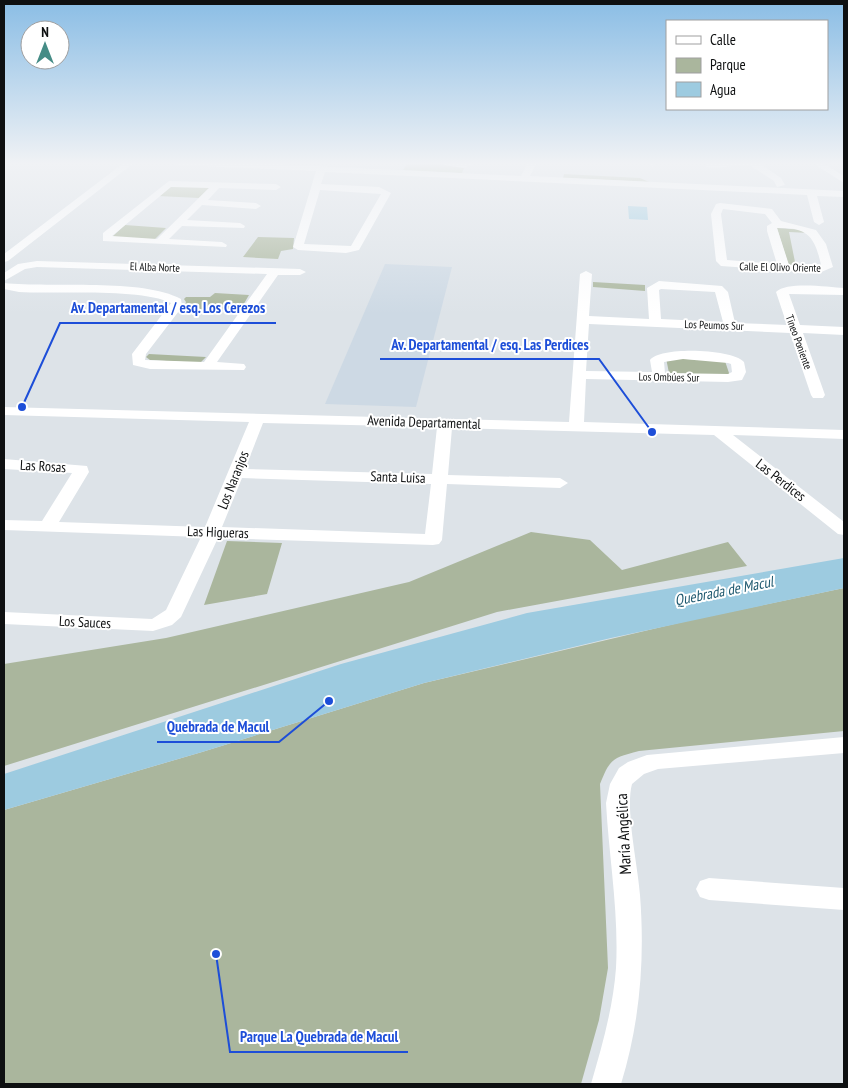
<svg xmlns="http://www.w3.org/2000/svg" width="848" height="1088" viewBox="0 0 848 1088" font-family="'PT Sans Narrow',sans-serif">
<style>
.built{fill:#cdd9e4}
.green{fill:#aab69d}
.water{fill:#9dcbe0}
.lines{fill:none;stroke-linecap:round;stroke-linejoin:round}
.minor{fill:#fff;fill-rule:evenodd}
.labels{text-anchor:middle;stroke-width:4;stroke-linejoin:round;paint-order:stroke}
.far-street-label{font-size:11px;fill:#0e1011;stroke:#fff}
.street-label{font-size:14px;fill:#0e1011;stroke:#fff}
.water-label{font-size:15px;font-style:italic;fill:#205a70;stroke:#fff}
.near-street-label{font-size:16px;fill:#0e1011;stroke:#fff}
.leader{fill:none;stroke:#1d4ed8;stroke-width:2}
.callout-dot{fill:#1d4ed8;stroke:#fff;stroke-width:2}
.callout-label{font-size:15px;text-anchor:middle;font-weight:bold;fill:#1d4ed8;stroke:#fff;stroke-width:4;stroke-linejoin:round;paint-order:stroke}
</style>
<rect width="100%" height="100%" fill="#dde3e8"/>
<path class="built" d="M385 264 452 267 416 407 325 404Z"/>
<path class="green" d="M408 162 455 165 464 168 462 173 403 170Z
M564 174 640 178 649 182 563 178Z
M171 184 211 186 199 198 158 196Z
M125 225 166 228 154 240 112 237Z
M777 228 805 230 809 233 789 232 796 267H789Z
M258 237 294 238 293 249 281 251 278 259 243 257Z
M593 282 645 285V291L593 287Z
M215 293 249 295 239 312 184 308 186 302 184 299 186 297H210Z
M149 354 206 357 200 363 150 360 146 357Z
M666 358 725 361 730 376 669 373Z
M531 532 590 540 622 570 728 542 747 566 497 612 4 766V664L166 638 409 582Z
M227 541 282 543 267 594 204 605Z
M844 588V731L639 751C612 758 610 759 600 784L608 968 599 1020 581 1084H4V810L202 752 424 683 691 620Z"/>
<path class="water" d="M628 206 647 207 648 220 629 219Z
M844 558V588L611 638 424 683 202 752 4 810V774L341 664 527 613Z"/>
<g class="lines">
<path class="minor" d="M125 162H135L8 261 4 262V254Z
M173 162H236L521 176 528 162H537L530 176 844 191V197L817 196 824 222 819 225 814 222 807 195 325 172 321 184 379 187 391 193 359 250 346 253 298 250 293 247 316 171 177 165ZM320 190 381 194 351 246 304 244Z
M442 162H478L464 168 443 165Z
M647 162H656V164L652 167Z
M712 162H757L781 178 785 185 777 187 774 181 749 165 709 168 704 165Z
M811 162H821L844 176V183Z
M169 181 276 184 281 187 276 190 219 188 208 200 256 203 261 206 256 209 202 205 187 220 240 223 245 226 244 228 182 226 169 239 222 242 227 245 226 247 103 241V233ZM171 187 209 188 157 239 112 236Z
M720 203 772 209 781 221 816 230 826 244 833 267 819 273 721 266 716 261 711 214 716 204ZM723 209 765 214 772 223 767 226V231L777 264 727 260 721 214ZM777 228C808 227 815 237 821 265H789Z
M37 261 300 269 306 272 300 275H278L217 362 244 364 246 367 244 370 150 369 133 365 132 354 171 303C143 288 55 294 19 292L4 289V283C52 288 142 278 181 299L182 307 146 354 145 360 204 362 267 274 37 267 25 269 4 281V273L18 264Z
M586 271 592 274 589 316 649 319 647 288 659 281 722 286 728 292 735 323 787 325 776 292C787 281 828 287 844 288V295L789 294 800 325 844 327V335L803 333 825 395 823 398H813L811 395 790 333 589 324 586 371 652 372 650 360C661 346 733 349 744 362L746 372 742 380 728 382 586 379 584 422 844 430V439L733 435 844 522V535L838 534 714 435 452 428 448 475 560 478 568 483 560 488 447 484 442 540 439 544 433 545 218 538 181 617 172 625 153 631 4 624V612L152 619 166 610 201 537 4 530V520L42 521 72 473 4 469V459L87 466 89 472 59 522 205 527 249 422 4 415V407L569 422 580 274ZM661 289 715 292 723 322 661 319 659 290ZM683 359 728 363 731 364 732 372 728 374 665 373 664 362ZM263 423 437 427 432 474 245 469ZM242 478 431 484 425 534 222 527Z
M844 737V753L658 769 644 774 632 784C625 810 638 866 640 895 645 960 640 1022 621 1084H591C602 1046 613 1008 616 968 619 913 609 858 606 803L610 784 619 768 628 762 647 755Z
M709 878 844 888V910L709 900 700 897 696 889 700 881Z"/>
</g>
<linearGradient id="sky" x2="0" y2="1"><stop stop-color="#8abde5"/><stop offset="0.52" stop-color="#f0f2f5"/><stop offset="1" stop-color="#f0f2f5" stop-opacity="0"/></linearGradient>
<rect width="848" height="314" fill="url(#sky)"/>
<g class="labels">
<g class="far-street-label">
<text transform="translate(155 267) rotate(2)" y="4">El Alba Norte</text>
<text transform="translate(780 267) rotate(1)" y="4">Calle El Olivo Oriente</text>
<text transform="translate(714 325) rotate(2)" y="4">Los Peumos Sur</text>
<text transform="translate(799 342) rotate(70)" y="4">Tineo Poniente</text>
<text transform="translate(669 377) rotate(1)" y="4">Los Ombúes Sur</text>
</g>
<g class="street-label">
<text transform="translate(424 422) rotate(2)" y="5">Avenida Departamental</text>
<text transform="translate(43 466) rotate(3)" y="5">Las Rosas</text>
<text transform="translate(398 477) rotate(2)" y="5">Santa Luisa</text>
<text transform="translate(233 480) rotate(-68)" y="5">Los Naranjos</text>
<text transform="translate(781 480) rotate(38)" y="5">Las Perdices</text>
<text transform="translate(218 532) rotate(2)" y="5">Las Higueras</text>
<text transform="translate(85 622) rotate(3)" y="5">Los Sauces</text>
</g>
<g class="water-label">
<text transform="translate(724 591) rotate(-11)" y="5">Quebrada de Macul</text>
</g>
<g class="near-street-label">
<text transform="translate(623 834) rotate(-93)" y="6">María Angélica</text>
</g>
</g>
<path class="leader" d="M22 407L60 323H276M652 432L599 359H380M329 701L279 742H157M216 954L230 1052H408"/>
<g class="callout-dot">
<circle cx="22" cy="407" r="5"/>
<circle cx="652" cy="432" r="5"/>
<circle cx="329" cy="701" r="5"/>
<circle cx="216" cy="954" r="5"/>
</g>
<g class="callout-label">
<text x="168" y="313">Av. Departamental / esq. Los Cerezos</text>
<text x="490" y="350">Av. Departamental / esq. Las Perdices</text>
<text x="218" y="732">Quebrada de Macul</text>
<text x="319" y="1042">Parque La Quebrada de Macul</text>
</g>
<rect width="848" height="1088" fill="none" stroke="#0e1011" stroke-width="10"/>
<rect x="666" y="20" width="162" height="90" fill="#ffffff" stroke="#9f9fa0"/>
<rect x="676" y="36" width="25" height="8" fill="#ffffff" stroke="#9f9fa0"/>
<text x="710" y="45" font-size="15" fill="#0e1011">Calle</text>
<rect x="676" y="58" width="25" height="15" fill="#aab69d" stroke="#9f9fa0"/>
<text x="710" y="70" font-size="15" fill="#0e1011">Parque</text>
<rect x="676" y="82" width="25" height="15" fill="#9dcbe0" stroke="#9f9fa0"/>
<text x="710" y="95" font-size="15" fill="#0e1011">Agua</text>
<g transform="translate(45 45)"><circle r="24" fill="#ffffff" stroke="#9f9fa0"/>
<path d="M0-4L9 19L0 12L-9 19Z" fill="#458c86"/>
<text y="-8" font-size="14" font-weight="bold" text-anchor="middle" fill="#0e1011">N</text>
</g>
</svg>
